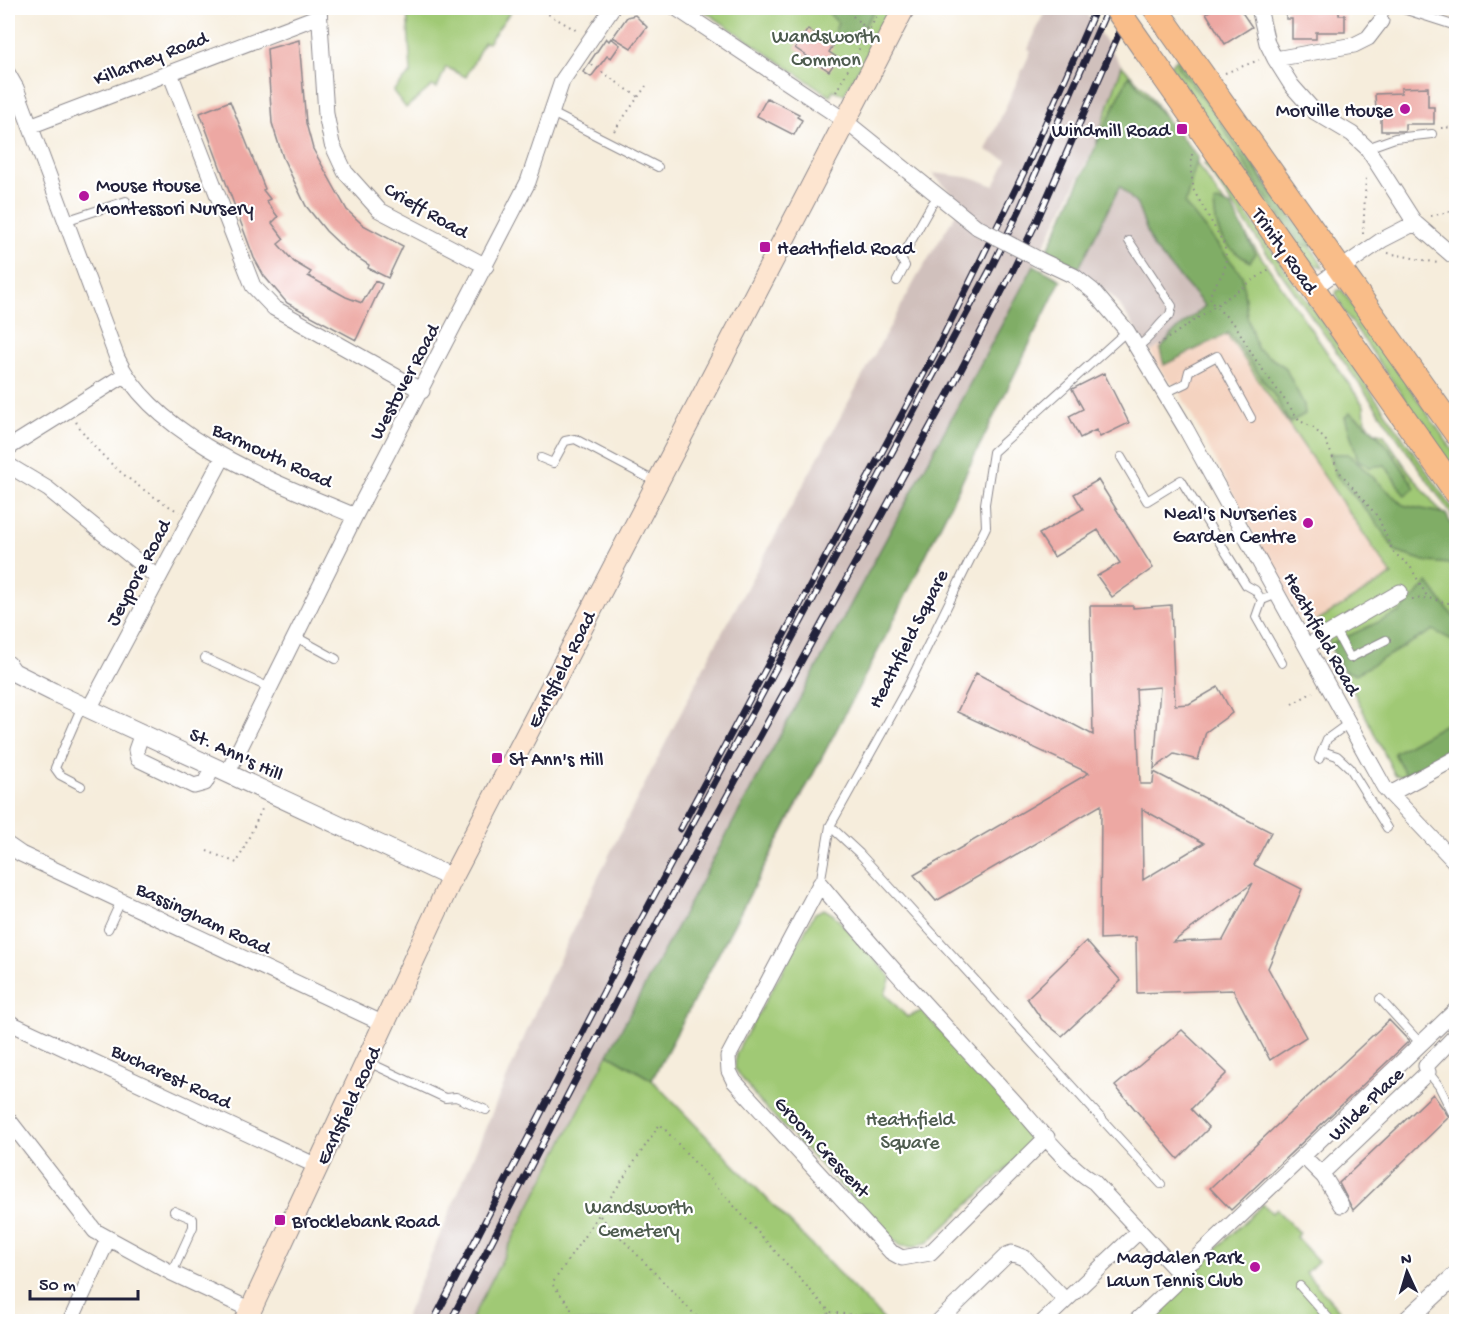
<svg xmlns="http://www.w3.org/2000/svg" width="1464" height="1329" viewBox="0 0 1464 1329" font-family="'Gochi Hand',sans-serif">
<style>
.built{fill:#f4d3c0}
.industrial{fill:#d0c0bc}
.green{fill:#a0c975;stroke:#617658;stroke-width:1.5}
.forest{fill:#80ad66;stroke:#516850;stroke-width:1.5}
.building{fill:#eda8a3;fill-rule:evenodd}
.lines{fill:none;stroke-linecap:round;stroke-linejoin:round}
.service-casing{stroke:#8c888c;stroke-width:10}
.minor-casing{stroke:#8c888c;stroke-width:17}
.tertiary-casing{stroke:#8c888c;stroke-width:20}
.secondary-casing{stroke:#8c888c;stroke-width:23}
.trunk-casing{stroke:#8c888c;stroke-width:26}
.path{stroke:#8c888c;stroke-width:2;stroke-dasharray:1.5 4.5;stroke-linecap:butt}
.service{stroke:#fff;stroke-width:8}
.minor{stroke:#fff;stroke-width:15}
.tertiary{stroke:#fff;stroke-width:18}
.secondary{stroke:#fde5d0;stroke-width:21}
.trunk{stroke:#f9bd89;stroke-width:24}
.rail-casing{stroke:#22223b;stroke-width:7}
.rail{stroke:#fff;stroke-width:4.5;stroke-dasharray:14;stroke-linecap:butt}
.minor-bridge-casing{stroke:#8c888c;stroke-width:17;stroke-linecap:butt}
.trunk-bridge-casing{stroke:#8c888c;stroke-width:26;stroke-linecap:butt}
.minor-bridge{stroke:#fff;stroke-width:15}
.trunk-bridge{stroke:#f9bd89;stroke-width:24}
.poi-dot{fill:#b5179e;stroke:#fff;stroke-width:2}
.labels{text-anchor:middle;stroke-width:4.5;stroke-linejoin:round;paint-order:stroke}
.park-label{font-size:20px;fill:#4e5c4f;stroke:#fff}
.street-label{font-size:20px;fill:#22223b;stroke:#fff}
.poi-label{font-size:20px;fill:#22223b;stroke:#fff;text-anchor:end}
</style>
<rect width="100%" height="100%" fill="#fff"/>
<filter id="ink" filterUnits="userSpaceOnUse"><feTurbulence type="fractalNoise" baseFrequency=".0167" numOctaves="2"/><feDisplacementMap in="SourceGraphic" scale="12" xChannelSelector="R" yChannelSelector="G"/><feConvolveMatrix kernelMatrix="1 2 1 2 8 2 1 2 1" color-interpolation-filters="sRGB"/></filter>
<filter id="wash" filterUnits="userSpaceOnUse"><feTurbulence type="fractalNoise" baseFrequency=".008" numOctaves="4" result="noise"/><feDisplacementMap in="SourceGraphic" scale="24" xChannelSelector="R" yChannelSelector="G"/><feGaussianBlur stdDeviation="1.35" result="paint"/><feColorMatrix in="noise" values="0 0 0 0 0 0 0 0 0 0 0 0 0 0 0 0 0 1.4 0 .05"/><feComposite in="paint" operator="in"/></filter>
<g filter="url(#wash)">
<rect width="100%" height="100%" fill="#f6eddc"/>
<path class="built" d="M1211 312 1392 575 1318 620 1302 619 1296 613 1177 387 1165 377 1151 352Z"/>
<path class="industrial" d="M1046 8H1083L1122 66 1096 143 1035 264 1004 395 950 508 799 804 652 1080 607 1054 470 1321 403 1322 543 993 610 853 711 653 917 277 962 204 932 173 974 178 994 186 1007 160 986 150 1031 51 1028 49Z
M1107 162 1211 312 1151 352 1117 301 1089 276 1061 258Z"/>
<path class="green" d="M407 8H513L488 43 484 42 466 77 446 67 437 88 432 86 406 108 393 91 411 73Z
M700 8H892L844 95 833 90 830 96Z
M1180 56 1317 256 1323 267 1315 265 1302 256 1170 65Z
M1122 66 1146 90 1364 406 1365 419 1373 431 1384 435 1407 469 1456 531V749L1404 777 1395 775 1318 620 1392 575 1096 143Z
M1210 162 1456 513V521L1204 164Z
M1338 290H1342L1456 455V473L1343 310 1336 293Z
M824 909 834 915 891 977 885 994 907 1017 922 1011 1030 1130 1029 1148 928 1242 915 1247 901 1246 887 1234 758 1100 735 1069 736 1054 741 1044 815 913Z
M608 1054 652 1080 885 1321 470 1322Z
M1263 1204 1272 1213 1276 1209 1299 1233 1296 1237 1318 1261 1306 1273 1349 1321 1140 1322Z"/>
<path class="forest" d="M824 8H876L856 39 835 40 834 33 838 23Z
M1180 61 1223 116 1265 184 1315 246 1301 245 1260 189 1215 114 1177 66V62Z
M1129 75 1198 157 1185 204 1242 275 1247 315 1257 349 1285 367 1304 405 1305 414 1289 423 1276 398 1229 333 1164 365 1160 350 1172 334 1205 306 1153 247 1137 205 1120 186 1079 268 1047 251Z
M1217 201 1232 207 1255 253 1250 262C1221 245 1216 235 1214 203Z
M1034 265 1061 280 889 630 652 1080 608 1054Z
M1350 413C1380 430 1397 459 1415 488L1405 496 1385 465 1369 467 1358 460 1345 417Z
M1329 454H1348L1403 505 1446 514 1456 534V576L1450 564 1428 562 1396 552 1377 523 1336 475Z
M1428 583 1456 620V642L1433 630 1356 674 1344 671 1329 645 1400 612Z
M1456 718V750L1405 774 1394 753Z"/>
<g id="blocks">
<path class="building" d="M1215 8H1239L1252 27 1225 44 1206 13Z
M1286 8H1339V15H1345V32H1316V39H1292V19H1286Z
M635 15 647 27 631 48 613 37 627 17Z
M808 29 833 46 829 52 838 58 829 71 795 48Z
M606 38 609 41 611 38 620 45 611 58 607 56 591 77 583 72Z
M299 40 306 123 313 149 347 210 363 225 403 246 388 278 368 268 369 265 347 251 326 231 306 206 283 158 272 123 267 49Z
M1428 87V107H1434V124H1405V131H1381V111H1376L1375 94 1401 93V88Z
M767 98 799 114 797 117 802 120 794 135 757 116Z
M230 101 265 189 263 190 270 199 266 201 278 217 272 223 284 239 278 244 294 262 311 272 308 276 346 297 362 303 375 281 382 284 356 340 287 303 264 276 254 258 200 113Z
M1104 373 1129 423 1100 437 1096 430 1080 438 1069 416 1083 409 1072 389Z
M1098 480 1153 568 1112 597 1097 576 1120 563 1098 530 1054 557 1039 534 1083 509 1074 494Z
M1171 605 1175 705 1189 704 1218 687 1232 713 1206 732 1198 760 1174 754 1154 769 1160 687 1136 689 1140 784H1153L1154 772 1271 832 1254 865 1302 889 1268 968 1306 1037 1270 1060 1233 990 1137 993 1136 937 1100 939 1101 805 936 901 914 875 1089 773 957 712 976 673 1093 735 1090 606H1133V608ZM1142 809 1204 843 1143 880ZM1253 883 1223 940 1173 942Z
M1086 941 1121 981 1062 1036 1042 1020 1027 998Z
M1389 1020 1409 1041 1231 1210 1210 1188Z
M1182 1030 1227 1073 1191 1109 1209 1128 1178 1159 1115 1086Z
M1433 1094 1449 1117 1353 1210 1339 1183Z"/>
</g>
</g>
<g filter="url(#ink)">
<use href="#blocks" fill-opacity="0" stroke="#8c888c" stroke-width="1.5"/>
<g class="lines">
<g class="service-casing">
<path id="service" d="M1400 8 1456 26
M1381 21 1386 8
M552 113 658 167
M1367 148 1395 138 1432 134
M65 221 126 201
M1129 241 1172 306 1170 315C1157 325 1152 338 1137 347
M897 281 905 266 901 259 932 204 939 197
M1165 393 1186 383 1189 371 1217 356 1251 418
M1121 457 1147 501 1181 480 1246 585 1255 590 1262 600
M541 458 553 463 565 441 575 439 656 482
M1277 594 1262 600 1256 617 1282 663
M1335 630 1350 658 1386 640
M296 637 336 659
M205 658 270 688
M1322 751 1337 756 1350 768 1387 828
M1319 759 1327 739 1349 723
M81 786 60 775 55 768 82 706
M830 826 860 854 1161 1184
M820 884 830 826 908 686 986 527 985 504 993 452 1127 331
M108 929 121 901
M1380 999 1421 1044
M368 1062 445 1098 456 1097 486 1110
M1428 1072 1439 1086 1452 1112
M172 1273 193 1227V1219L174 1211
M1300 1286 1332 1322"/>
</g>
<g class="minor-casing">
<path id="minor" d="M319 8 326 114 332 144 345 172 379 210 486 266
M676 8 844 120 977 227
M1259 8 1267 43 1275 59
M1381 21 1368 38 1354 45 1275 59 1292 86 1315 112 1352 134 1367 148 1415 223 1452 255 1456 256
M170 73 253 286 274 308 422 391
M8 74 16 88 117 358C154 439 278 483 355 516
M30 126 319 16
M1038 259 1074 276 1093 291 1127 331 1186 429 1384 787 1456 863
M1313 288 1382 240 1415 223
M8 448 126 374
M8 465 48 489 158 578
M1307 646 1400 592
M89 709 223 457
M142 733 136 750 138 759 194 786 205 783 213 767
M227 774 355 516 528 182 562 81 612 8
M1390 794 1456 758
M8 845 21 854 384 1024
M8 1022 319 1167
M8 1119 95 1231 172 1273 251 1310
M1047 1137 930 1253 902 1258 891 1252 734 1081 729 1071 728 1057 820 884C881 958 946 1027 1010 1097 1035 1124 1064 1164 1094 1182L1177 1271
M1310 1163 1324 1177 1341 1205
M1321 1174 1428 1072 1426 1066 1456 1035
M70 1322 108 1239
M938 1322 1007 1255 1012 1253 1025 1258 1065 1300
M1043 1322 1139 1231
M1135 1322 1175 1284 1177 1271 1194 1260 1456 1010"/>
</g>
<g class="tertiary-casing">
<path id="tertiary" d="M8 665 13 672 53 692 452 878
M1405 1322 1456 1275"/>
</g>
<g class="secondary-casing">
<path id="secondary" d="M245 1322 452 878 904 8"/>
</g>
<g class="trunk-casing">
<path id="trunk" d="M1155 8 1456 433
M1146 51 1456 492"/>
</g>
<path class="path" d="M538 8 579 32
M844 8 868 30
M8 34 11 43
M592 65 638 97
M1225 73 1259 60
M836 92 881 8
M1441 128 1456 127
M614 131 646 86
M1192 154 1191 172 1194 191 1224 244C1232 281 1210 278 1210 301L1236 326 1255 359 1300 421 1314 428 1326 441 1338 470 1378 517 1393 552 1410 566 1428 598
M1431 216 1456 210
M1363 234 1366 177
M1388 253 1438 263
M1158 345 1271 268
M76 422C101 461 139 489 179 512
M1412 599 1428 598 1456 605
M1292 704 1313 692
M207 851 237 863 263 807
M600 1216 702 1322
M571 1322V1307L552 1284 660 1124 830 1312 859 1316 865 1322
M819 1322 830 1312"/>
<use href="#service" class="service"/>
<use href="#minor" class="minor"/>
<use href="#tertiary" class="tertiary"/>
<use href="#secondary" class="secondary"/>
<use href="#trunk" class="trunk"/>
<g class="rail-casing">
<path id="rail" d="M680 829 936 351 1025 170 1096 8
M433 1322 635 931 992 266 1019 211 1108 8
M450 1322 650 936 952 387 1011 274 1035 225 1130 8"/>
</g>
<use href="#rail" class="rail"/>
<g class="minor-bridge-casing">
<path id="minor-bridge" d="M977 227 1038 259"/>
</g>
<g class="trunk-bridge-casing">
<path id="trunk-bridge" d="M1116 8 1146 51"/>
</g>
<use href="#minor-bridge" class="minor-bridge"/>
<use href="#trunk-bridge" class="trunk-bridge"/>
</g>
</g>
<g class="poi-dot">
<circle cx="1405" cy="109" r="6"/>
<rect x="1176" y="123" width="12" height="12" rx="3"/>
<circle cx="84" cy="196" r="6"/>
<rect x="759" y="241" width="12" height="12" rx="3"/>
<circle cx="1308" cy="523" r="6"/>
<rect x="491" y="752" width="12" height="12" rx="3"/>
<rect x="274" y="1214" width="12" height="12" rx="3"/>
<circle cx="1255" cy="1267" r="6"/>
</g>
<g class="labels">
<g class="park-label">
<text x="826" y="42">Wandsworth<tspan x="826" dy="23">Common</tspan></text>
<text x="910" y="1125">Heathfield<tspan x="910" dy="23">Square</tspan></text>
<text x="639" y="1213">Wandsworth<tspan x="639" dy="23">Cemetery</tspan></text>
</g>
<g class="street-label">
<text transform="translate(150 57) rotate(-21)" y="7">Killarney Road</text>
<text transform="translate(427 209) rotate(30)" y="7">Crieff Road</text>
<text transform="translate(1286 250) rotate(55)" y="7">Trinity Road</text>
<text transform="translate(403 381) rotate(-62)" y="7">Westover Road</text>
<text transform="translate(273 454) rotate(25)" y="7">Barmouth Road</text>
<text transform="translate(137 572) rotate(-62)" y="7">Jeypore Road</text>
<text transform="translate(1323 633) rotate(61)" y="7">Heathfield Road</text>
<text transform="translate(907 638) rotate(-63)" y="7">Heathfield Square</text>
<text transform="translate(560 669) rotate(-63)" y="7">Earlsfield Road</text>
<text transform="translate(237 753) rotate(25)" y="7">St. Ann's Hill</text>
<text transform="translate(204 917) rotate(25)" y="7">Bassingham Road</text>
<text transform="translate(172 1075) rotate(25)" y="7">Bucharest Road</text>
<text transform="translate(1365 1103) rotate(-44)" y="7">Wilde Place</text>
<text transform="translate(347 1105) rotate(-65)" y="7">Earlsfield Road</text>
<text transform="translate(823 1146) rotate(47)" y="7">Groom Crescent</text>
</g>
<g class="poi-label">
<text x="1393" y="116">Morville House</text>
<text x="1170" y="136">Windmill Road</text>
<text x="96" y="191" text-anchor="start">Mouse House<tspan x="96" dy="23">Montessori Nursery</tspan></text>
<text x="777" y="254" text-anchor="start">Heathfield Road</text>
<text x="1296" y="519">Neal's Nurseries<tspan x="1296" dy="23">Garden Centre</tspan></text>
<text x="509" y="765" text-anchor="start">St Ann's Hill</text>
<text x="292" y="1227" text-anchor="start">Brocklebank Road</text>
<text x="1243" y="1263">Magdalen Park<tspan x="1243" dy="23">Lawn Tennis Club</tspan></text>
</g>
</g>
<rect width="1464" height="1329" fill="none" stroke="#fff" stroke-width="30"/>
<g transform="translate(1407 1272) rotate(356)" stroke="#ffffff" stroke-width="4.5" paint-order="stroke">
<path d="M0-4.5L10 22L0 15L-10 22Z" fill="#22223b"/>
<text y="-9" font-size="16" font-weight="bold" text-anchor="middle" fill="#22223b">N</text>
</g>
<path d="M30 1290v9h108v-9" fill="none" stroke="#22223b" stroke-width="3"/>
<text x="39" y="1290" font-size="18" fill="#22223b" stroke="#ffffff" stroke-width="4.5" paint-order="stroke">50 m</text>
</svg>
